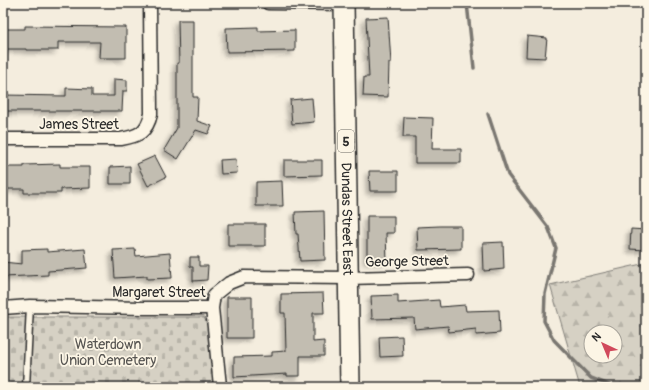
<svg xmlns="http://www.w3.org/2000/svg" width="649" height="390" viewBox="0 0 649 390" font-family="Pangolin,sans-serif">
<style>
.forest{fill:url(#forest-firs);stroke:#807e78;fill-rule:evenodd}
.cemetery{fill:url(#cemetery-stones);stroke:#807e78}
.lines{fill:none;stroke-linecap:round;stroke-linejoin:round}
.stream{stroke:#7a7771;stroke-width:3.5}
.building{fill:#c2bdb1;stroke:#2b2b2b;filter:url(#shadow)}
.service-casing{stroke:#2b2b2b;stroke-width:9}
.minor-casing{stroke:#2b2b2b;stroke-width:15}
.primary-casing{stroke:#2b2b2b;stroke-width:22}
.service{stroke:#fcf5e5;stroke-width:6}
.minor{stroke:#fcf5e5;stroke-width:12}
.primary{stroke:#fcf5e5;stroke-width:19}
.labels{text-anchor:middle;stroke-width:3.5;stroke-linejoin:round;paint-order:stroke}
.shield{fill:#fcf5e5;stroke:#6a6863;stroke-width:1}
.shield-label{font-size:13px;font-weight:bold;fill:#2b2b2b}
.street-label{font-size:14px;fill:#2b2b2b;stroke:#fcf5e5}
.park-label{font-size:14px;fill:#565451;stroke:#fcf5e5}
</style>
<defs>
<pattern id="forest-firs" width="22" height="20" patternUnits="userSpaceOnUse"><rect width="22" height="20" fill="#d6d1c4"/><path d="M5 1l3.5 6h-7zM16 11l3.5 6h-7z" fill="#b8b4a9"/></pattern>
<pattern id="cemetery-stones" width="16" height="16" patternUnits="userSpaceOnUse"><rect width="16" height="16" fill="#d6d1c4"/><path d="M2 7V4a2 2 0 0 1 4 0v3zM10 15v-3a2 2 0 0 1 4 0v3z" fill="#b8b4a9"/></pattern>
<filter id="shadow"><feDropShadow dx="-3.5" dy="3.5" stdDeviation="2" flood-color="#0004"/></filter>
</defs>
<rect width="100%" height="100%" fill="#f4edde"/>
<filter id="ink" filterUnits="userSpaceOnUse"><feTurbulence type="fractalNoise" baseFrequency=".025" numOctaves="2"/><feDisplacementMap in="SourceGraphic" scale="8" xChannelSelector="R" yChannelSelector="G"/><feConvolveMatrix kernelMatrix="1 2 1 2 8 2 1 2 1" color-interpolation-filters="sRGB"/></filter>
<g filter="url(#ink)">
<path class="forest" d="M646 263V387H580L550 285ZM591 332H615V356H591Z"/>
<path class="cemetery" d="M3 317H204L213 340 214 387H3Z"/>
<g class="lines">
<path class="stream" d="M467 3 474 68
M488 114 508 175 548 227 556 248 545 294 544 321 554 340 591 378 614 387"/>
</g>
<path class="building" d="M388 17 391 63H389L388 97 363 96 364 77H369L366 18Z
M178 20H193V97H198L197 121 212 126 208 134 196 130 178 159 164 150 177 128V63H179Z
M25 26 126 27V58H99L100 42H58V50H26V49H3V29H25Z
M258 27V31L295 30V51L227 52 226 28Z
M527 36 547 38 545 58 526 57Z
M114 79 127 80V91H123L122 111H3V95L66 96V88L92 89V96H114Z
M312 98 314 122 292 124 290 100Z
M404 117 433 118 432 149H461V163H415V137H403Z
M155 156 166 177 148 186 137 164Z
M236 159 237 173 221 174 220 160Z
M284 160H322V175L284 176Z
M60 164V167H90V188L61 189V193H24V189H3V167H24V165Z
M130 166V184H110V167Z
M369 171H398V191H370Z
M282 181 283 206H256V182Z
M324 211 325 260 300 261 298 234H296L295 212Z
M367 216H394V233H386L387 261H367Z
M228 224H265V246H228Z
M440 226H461V249L418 250 417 227Z
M631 229 646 230V250L630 249Z
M503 242 504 269 484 271 483 243Z
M47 249V252L85 249 87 268 48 271V275L3 277V262L22 264V250Z
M135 249 136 256 170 253 172 278 147 279V276L115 278 113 250Z
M190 257H199V266H208L207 280 193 281V267H190Z
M323 293 324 313H313V342L324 341V356H300V376H287V374L234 377V357L272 356V352L286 351 285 313H281V294Z
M398 295V303L439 300 440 307 465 305 466 311 499 310 500 333 476 335V329L449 332 448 326 415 329 414 318 372 319 371 296Z
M227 297H252V338H227Z
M402 336 403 356 380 357 379 337Z"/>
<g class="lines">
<g class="service-casing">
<path id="service" d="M26 387 30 306"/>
</g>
<g class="minor-casing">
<path id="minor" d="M268 3 344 4
M3 139H121C139 136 147 132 151 114L150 3
M3 308 30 306 144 308H212L214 295 229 283 244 277 348 278 468 275
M212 308 220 386 222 387"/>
</g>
<g class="primary-casing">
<g id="primary">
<path id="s1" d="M344 3 350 387"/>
</g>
</g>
<use href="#service" class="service"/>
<use href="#minor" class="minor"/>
<use href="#primary" class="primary"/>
</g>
</g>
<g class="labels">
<rect class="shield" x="338" y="130" width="16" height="22" rx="3"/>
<g class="shield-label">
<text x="346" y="146">5</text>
</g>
<g class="street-label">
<text x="79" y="129">James Street</text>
<text dy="5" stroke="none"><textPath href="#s1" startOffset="216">Dundas Street East</textPath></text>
<text transform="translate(407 261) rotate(-1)" y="5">George Street</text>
<text x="159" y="297">Margaret Street</text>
</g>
<g class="park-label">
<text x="108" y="349">Waterdown<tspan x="108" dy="16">Union Cemetery</tspan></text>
</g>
</g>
<rect width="649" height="390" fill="none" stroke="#fcf5e5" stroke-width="16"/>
<rect x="8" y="8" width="633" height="374" fill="none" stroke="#2b2b2b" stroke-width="1.5" filter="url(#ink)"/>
<g transform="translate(603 344) rotate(316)"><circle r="19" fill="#fcf5e5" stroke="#a8a49b"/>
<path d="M0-3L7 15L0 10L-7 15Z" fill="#d1495b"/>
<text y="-6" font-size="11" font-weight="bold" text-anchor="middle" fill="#2b2b2b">N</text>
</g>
</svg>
